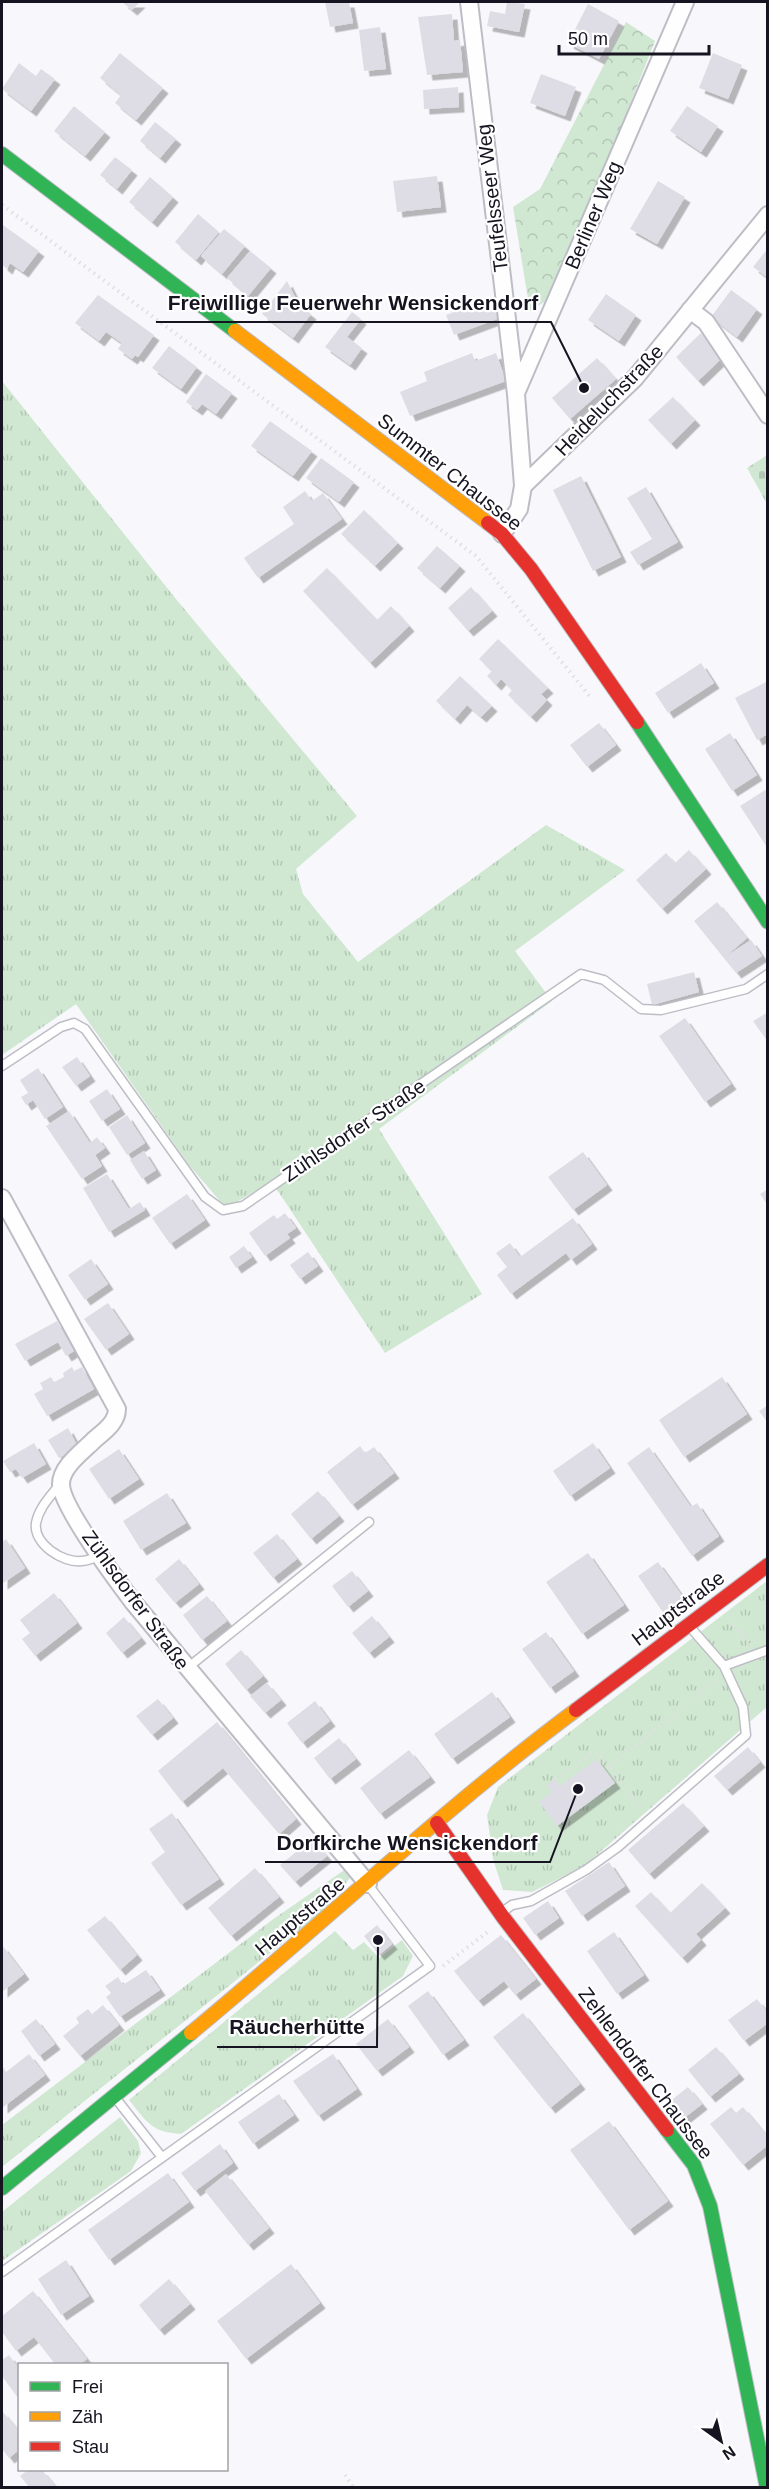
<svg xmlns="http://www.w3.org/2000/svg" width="769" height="2489" viewBox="0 0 769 2489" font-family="Arial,sans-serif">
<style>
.grass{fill:url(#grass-tufts)}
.cemetery{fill:url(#cemetery-stones)}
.park{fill:url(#park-crowns)}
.building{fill:#dedde5;filter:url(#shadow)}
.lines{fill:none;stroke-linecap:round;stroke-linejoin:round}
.lane-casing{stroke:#bdbdc5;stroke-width:11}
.street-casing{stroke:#bdbdc5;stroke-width:20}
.fast-casing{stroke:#bdbdc5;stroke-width:16}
.slow-casing{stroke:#bdbdc5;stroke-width:16}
.jam-casing{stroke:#bdbdc5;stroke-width:16}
.path{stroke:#e0e0e2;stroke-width:4;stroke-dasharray:1.5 4.5;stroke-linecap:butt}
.lane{stroke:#fefeff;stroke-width:8}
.street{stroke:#fefeff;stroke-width:16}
.fast{stroke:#30b455;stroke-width:14}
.slow{stroke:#ff9f0a;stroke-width:14}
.jam{stroke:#e5322d;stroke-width:14}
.labels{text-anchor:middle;stroke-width:4.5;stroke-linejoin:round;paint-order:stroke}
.street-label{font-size:20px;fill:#161420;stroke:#fff}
.leader{fill:none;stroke:#161420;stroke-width:2}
.callout-dot{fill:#161420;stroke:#fff;stroke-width:2}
.callout-label{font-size:21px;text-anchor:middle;font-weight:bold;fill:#161420;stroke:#fff;stroke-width:4.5;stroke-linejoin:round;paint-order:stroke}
</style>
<defs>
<pattern id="grass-tufts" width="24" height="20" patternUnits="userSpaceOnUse" patternTransform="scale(1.5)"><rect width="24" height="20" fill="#d0e8d2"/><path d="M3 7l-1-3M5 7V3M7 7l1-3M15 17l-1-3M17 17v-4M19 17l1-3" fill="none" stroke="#b2c6b4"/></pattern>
<pattern id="cemetery-stones" width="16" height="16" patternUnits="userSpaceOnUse" patternTransform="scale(1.5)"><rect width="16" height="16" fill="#d0e8d2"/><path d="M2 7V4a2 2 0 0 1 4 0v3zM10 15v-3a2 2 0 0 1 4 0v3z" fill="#b2c6b4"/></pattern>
<pattern id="park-crowns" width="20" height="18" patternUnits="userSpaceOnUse" patternTransform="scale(1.5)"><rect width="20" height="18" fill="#d0e8d2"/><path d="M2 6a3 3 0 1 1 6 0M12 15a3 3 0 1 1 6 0" fill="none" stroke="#b2c6b4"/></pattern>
<filter id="shadow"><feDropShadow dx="5.5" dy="5.5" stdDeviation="0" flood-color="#0004"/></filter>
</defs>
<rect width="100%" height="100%" fill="#f8f8fc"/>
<path class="grass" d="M2 381 176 599 357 816 296 869 303 894 358 962 546 825 625 870 515 951 552 1001 379 1129 482 1294 385 1353 272 1182 226 1208 189 1165 76 1004 2 1055Z
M767 1581V1707L584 1866 532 1892 503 1890 493 1859 487 1815 498 1787Z
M350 1866 352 1875 329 1906 2 2167V2125L272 1920Z
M335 1931 353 1950 364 1942 379 1958 402 1940 413 1956 403 1976 181 2134C151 2132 147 2122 129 2100Z
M120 2117 138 2141 141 2153 131 2171 2 2261V2212Z"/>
<path class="cemetery" d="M767 455V504L747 468Z"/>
<path class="park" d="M626 22 655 41 554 296 530 311 513 207 540 189Z"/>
<path class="building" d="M122 2H140L132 10Z
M325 2H349L353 23 330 27Z
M507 2 525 4 519 32 487 26 490 11 505 14Z
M588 4 619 21 599 59 568 43Z
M452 14 454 41 460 40 463 72 427 75 418 17Z
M380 27 386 69 364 71 359 30Z
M120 53 163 88 136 120 115 103 121 95 100 78Z
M713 53 742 65 728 99 699 88Z
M19 63 36 76 41 69 55 79 31 111 2 89Z
M541 74 576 87 565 116 530 103Z
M458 87 459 107 424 109 423 90Z
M74 106 105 132 85 156 54 131Z
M687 106 718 126 701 152 670 131Z
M155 122 176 139 160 158 140 141Z
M115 157 132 170 117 189 100 175Z
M437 176 441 207 397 212 393 181Z
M150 177 173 197 152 222 129 202Z
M658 181 685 197 657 244 630 229Z
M198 214 219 232 196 260 175 242Z
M3 225 39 251 23 272 10 263 7 269 2 265Z
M224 229 245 246 222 274 201 256Z
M768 248V278L753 267Z
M250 251 271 268 248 296 227 278Z
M287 281 299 305 311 314 293 338 262 314Z
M731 290 757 309 737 337 711 317Z
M606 294 636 315 619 341 588 320Z
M98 295 154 335 138 357 135 355 132 359 118 349 122 343 106 332 99 341 75 323Z
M496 296 497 319 454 335 446 315Z
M352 312 361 319 347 337 362 348 350 365 325 347Z
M701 333 723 357 698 381 676 357Z
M169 346 197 367 181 389 152 368Z
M472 353 475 361 496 353 506 381 410 416 400 392 427 381 424 372Z
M597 358 616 379 570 419 552 398Z
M206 374 232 393 216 414 202 404 197 410 186 402Z
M673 397 695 420 671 444 648 420Z
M270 421 312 451 293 476 251 446Z
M321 458 354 482 339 502 306 478Z
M581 476 621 557 593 571 553 490Z
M646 487 678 542 638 565 630 552 652 539 627 498Z
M305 491 312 501 323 493 342 519 258 578 244 558 294 524 283 507Z
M364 510 398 543 375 566 341 534Z
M437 546 460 566 440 588 417 568Z
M327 568 377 620 391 606 409 626 370 663 303 591Z
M471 587 492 611 468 631 448 608Z
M498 639 548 688 541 694 547 700 531 717 508 695 512 690 501 679 496 685 487 676 492 671 479 659Z
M701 663 714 683 668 713 655 693Z
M460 676 492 706 481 717 467 705 455 719 436 701Z
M768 681V734L757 740 735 698Z
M599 723 616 745 587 767 570 745Z
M730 733 757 775 732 791 705 749Z
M765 790 768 794V849L740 806Z
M689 850 706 869 662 909 636 880 666 853 675 863Z
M717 902 747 938 725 957 751 940 762 956 736 973 694 921Z
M694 972 699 992 652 1005 647 984Z
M768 1012V1042L753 1021Z
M685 1018 731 1084 705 1102 659 1036Z
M77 1057 90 1076 76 1086 62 1067Z
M38 1068 63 1107 45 1119 33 1100 26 1105 21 1097 28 1093 20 1080Z
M107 1089 120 1109 102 1121 89 1101Z
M69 1111 90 1143 97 1137 105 1148 95 1155 102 1166 82 1179 46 1126Z
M127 1115 145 1143 127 1155 109 1127Z
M144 1151 156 1170 142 1179 130 1160Z
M583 1152 607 1185 573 1210 548 1177Z
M107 1174 129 1209 140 1202 145 1210 109 1232 83 1188Z
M768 1189V1206L760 1194Z
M187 1194 205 1220 170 1244 152 1218Z
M285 1213 296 1228 287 1234 290 1238 265 1256 249 1233 274 1215 277 1219Z
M573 1218 592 1244 571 1260 566 1253 511 1294 497 1275 507 1267 496 1253 510 1243 520 1257Z
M244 1246 252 1257 236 1268 229 1257Z
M308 1252 318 1266 300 1279 290 1265Z
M91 1259 108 1284 85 1300 68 1275Z
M108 1303 129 1334 106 1350 84 1319Z
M57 1321 74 1351 66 1356 58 1342 25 1361 15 1344Z
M72 1367 74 1371 82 1367 94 1389 47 1416 34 1394 43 1389 40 1383 51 1377 54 1382 64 1377 63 1373Z
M722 1377 747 1414 684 1457 659 1420Z
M768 1405V1423L759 1411Z
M68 1428 78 1447 59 1458 48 1440Z
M34 1443 46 1464 22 1478 16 1469 10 1472 3 1461Z
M593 1443 610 1468 570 1496 553 1471Z
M360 1446 365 1453 374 1447 394 1473 352 1505 327 1472Z
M649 1447 691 1507 697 1503 719 1536 692 1556 627 1463Z
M119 1449 139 1479 109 1499 89 1469Z
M318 1491 339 1516 311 1539 291 1514Z
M167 1493 186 1523 141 1550 123 1521Z
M277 1534 297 1559 273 1578 253 1553Z
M6 1539 25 1568 2 1584V1542Z
M588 1553 624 1605 582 1634 546 1582Z
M179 1559 199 1584 175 1603 155 1579Z
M658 1562 685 1600 664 1614 638 1576Z
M352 1571 368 1591 348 1607 332 1586Z
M54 1593 77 1623 35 1656 22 1639 30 1633 20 1620Z
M207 1596 227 1621 202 1640 183 1615Z
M372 1616 389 1637 369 1653 352 1633Z
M124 1617 141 1638 122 1653 106 1633Z
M546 1632 574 1671 550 1688 522 1649Z
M241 1650 263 1676 246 1690 225 1664Z
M267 1683 281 1700 265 1713 250 1696Z
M492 1692 510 1717 452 1759 434 1734Z
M158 1699 173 1718 152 1735 136 1716Z
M315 1701 330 1721 302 1743 287 1723Z
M217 1722 296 1819 279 1834 223 1768 182 1802 158 1771Z
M339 1738 356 1759 330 1779 314 1758Z
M748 1747 760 1762 727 1790 714 1776Z
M409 1750 430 1777 380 1814 360 1788Z
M597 1759 615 1783 557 1826 539 1802 552 1793 547 1785 555 1780 560 1786Z
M683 1803 704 1826 649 1874 628 1850Z
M172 1813 219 1879 181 1905 151 1863 165 1852 149 1829Z
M312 1839 327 1856 295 1882 280 1865Z
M609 1862 625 1886 582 1916 565 1891Z
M255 1868 279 1897 231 1936 208 1908Z
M702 1883 725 1908 696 1934 701 1940 682 1958 635 1906 651 1892 670 1913Z
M548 1901 559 1918 535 1935 523 1918Z
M105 1916 137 1955 120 1970 87 1930Z
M377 1925 392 1944 379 1955 364 1936Z
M614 1932 644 1975 617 1994 587 1951Z
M501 1935 536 1979 515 1995 504 1981 478 2001 454 1971Z
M2 1945 24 1974 2 1992Z
M146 1970 160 1990 120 2017 106 1997 111 1993 105 1986 118 1977 123 1985Z
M428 1991 464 2040 443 2055 408 2006Z
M757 1999 768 2013V2023L744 2041 728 2020Z
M103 2005 119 2025 80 2056 63 2036 79 2023 76 2018 88 2009 92 2014Z
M523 2013 580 2084 550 2108 493 2037Z
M36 2019 55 2044 39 2056 21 2031Z
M388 2019 409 2047 377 2071 356 2044Z
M716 2047 739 2074 710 2097 688 2070Z
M29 2054 45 2075 2 2108V2065L6 2072Z
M333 2054 357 2089 318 2116 293 2081Z
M688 2087 702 2104 683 2119 669 2102Z
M279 2094 294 2115 253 2144 238 2122Z
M731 2107 736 2113 743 2107 768 2137V2145L743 2165 710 2124Z
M609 2121 668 2201 629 2230 570 2150Z
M220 2144 233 2163 195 2191 181 2173Z
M168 2173 189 2202 109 2260 88 2230Z
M226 2174 269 2228 248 2245 205 2191Z
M66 2260 89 2296 61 2315 38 2279Z
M291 2264 320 2303 246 2359 217 2321Z
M169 2279 190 2304 159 2330 139 2305Z
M33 2291 87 2359 80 2364H55L34 2337 16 2351 2 2332V2316Z
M9 2355 20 2370V2401L2 2376V2360Z
M2 2411 20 2432V2449L9 2458 2 2449Z
M28 2470H42L57 2488H30L20 2476Z"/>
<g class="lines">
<g class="lane-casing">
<path id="lane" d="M2 1066 61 1027 74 1023 85 1029 205 1197 223 1210 243 1206 581 974 604 980 641 1009 661 1010 746 989 768 974
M60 1484C51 1496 39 1507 36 1523 33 1544 63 1563 81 1561 87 1561 94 1558 99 1556
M690 1627 724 1666 768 1650
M186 1669 369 1522
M501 1913 512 1905 531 1901 586 1870 618 1847 746 1735 743 1707 724 1666
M117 2100 161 2156
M2 2272 430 1966 369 1886"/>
</g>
<g class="street-casing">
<path id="street" d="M469 2 516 394 523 486 519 509 502 534
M690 310 706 322 768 415
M516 393 685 2
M523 486 635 378 768 215
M2 1198 117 1409C117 1423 103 1432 93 1441 82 1452 61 1467 61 1484 61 1506 118 1582 133 1602L368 1884"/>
</g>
<g class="fast-casing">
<path id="fast" d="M2 154 235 331
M637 722 768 922
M667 2130 694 2165 710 2206 767 2488
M2 2188 191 2033"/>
</g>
<g class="slow-casing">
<path id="slow" d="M235 331 488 523
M191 2033C320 1926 442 1810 576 1710"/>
</g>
<g class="jam-casing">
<path id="jam" d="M488 523 502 534 531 569 637 722
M576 1710 768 1565
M437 1823 503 1917 667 2130"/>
</g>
<path class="path" d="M2 205 476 556 591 698
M730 1620 749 1645
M610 1768 640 1810
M555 1779 594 1753 599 1755 609 1767 716 1681
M443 1966 489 1931
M345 2475 354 2488"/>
<use href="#lane" class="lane"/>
<use href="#street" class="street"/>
<use href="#fast" class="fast"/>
<use href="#slow" class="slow"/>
<use href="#jam" class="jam"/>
</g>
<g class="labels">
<g class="street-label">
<text transform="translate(492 198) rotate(-97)" y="7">Teufelsseer Weg</text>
<text transform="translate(593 215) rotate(-67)" y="7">Berliner Weg</text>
<text transform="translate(609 400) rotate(-46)" y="7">Heideluchstraße</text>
<text transform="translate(450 472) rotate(38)" y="7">Summter Chaussee</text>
<text transform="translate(354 1130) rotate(-34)" y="7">Zühlsdorfer Straße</text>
<text transform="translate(136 1600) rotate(54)" y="7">Zühlsdorfer Straße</text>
<text transform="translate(678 1608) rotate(-37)" y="7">Hauptstraße</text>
<text transform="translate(300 1916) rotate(-40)" y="7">Hauptstraße</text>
<text transform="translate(646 2073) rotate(53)" y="7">Zehlendorfer Chaussee</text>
</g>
</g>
<path class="leader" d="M584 388L551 322H156M578 1789L550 1862H265M378 1940L377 2047H217"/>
<g class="callout-dot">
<circle cx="584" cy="388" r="6"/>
<circle cx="578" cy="1789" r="6"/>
<circle cx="378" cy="1940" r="6"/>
</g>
<g class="callout-label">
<text x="353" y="310">Freiwillige Feuerwehr Wensickendorf</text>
<text x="407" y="1850">Dorfkirche Wensickendorf</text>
<text x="297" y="2034">Räucherhütte</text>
</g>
<rect width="769" height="2489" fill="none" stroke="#161420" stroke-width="6"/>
<rect x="18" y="2363" width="210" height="108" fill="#ffffff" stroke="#a2a1a6" stroke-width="1.5"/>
<rect x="30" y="2382" width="30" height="9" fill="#30b455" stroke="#a2a1a6" stroke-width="1.5"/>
<text x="72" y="2393" font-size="18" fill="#161420">Frei</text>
<rect x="30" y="2412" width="30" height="9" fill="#ff9f0a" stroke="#a2a1a6" stroke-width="1.5"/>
<text x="72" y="2423" font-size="18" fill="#161420">Zäh</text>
<rect x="30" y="2442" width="30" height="9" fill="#e5322d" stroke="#a2a1a6" stroke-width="1.5"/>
<text x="72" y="2453" font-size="18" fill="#161420">Stau</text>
<g transform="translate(721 2441) rotate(146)" stroke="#ffffff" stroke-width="4.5" paint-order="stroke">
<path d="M0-4.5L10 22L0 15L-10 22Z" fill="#161420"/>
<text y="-9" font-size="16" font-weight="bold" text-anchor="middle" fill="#161420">N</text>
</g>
<path d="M559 45v9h150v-9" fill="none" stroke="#161420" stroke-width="3"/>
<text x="568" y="45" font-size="18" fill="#161420" stroke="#ffffff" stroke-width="4.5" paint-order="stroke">50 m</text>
</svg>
